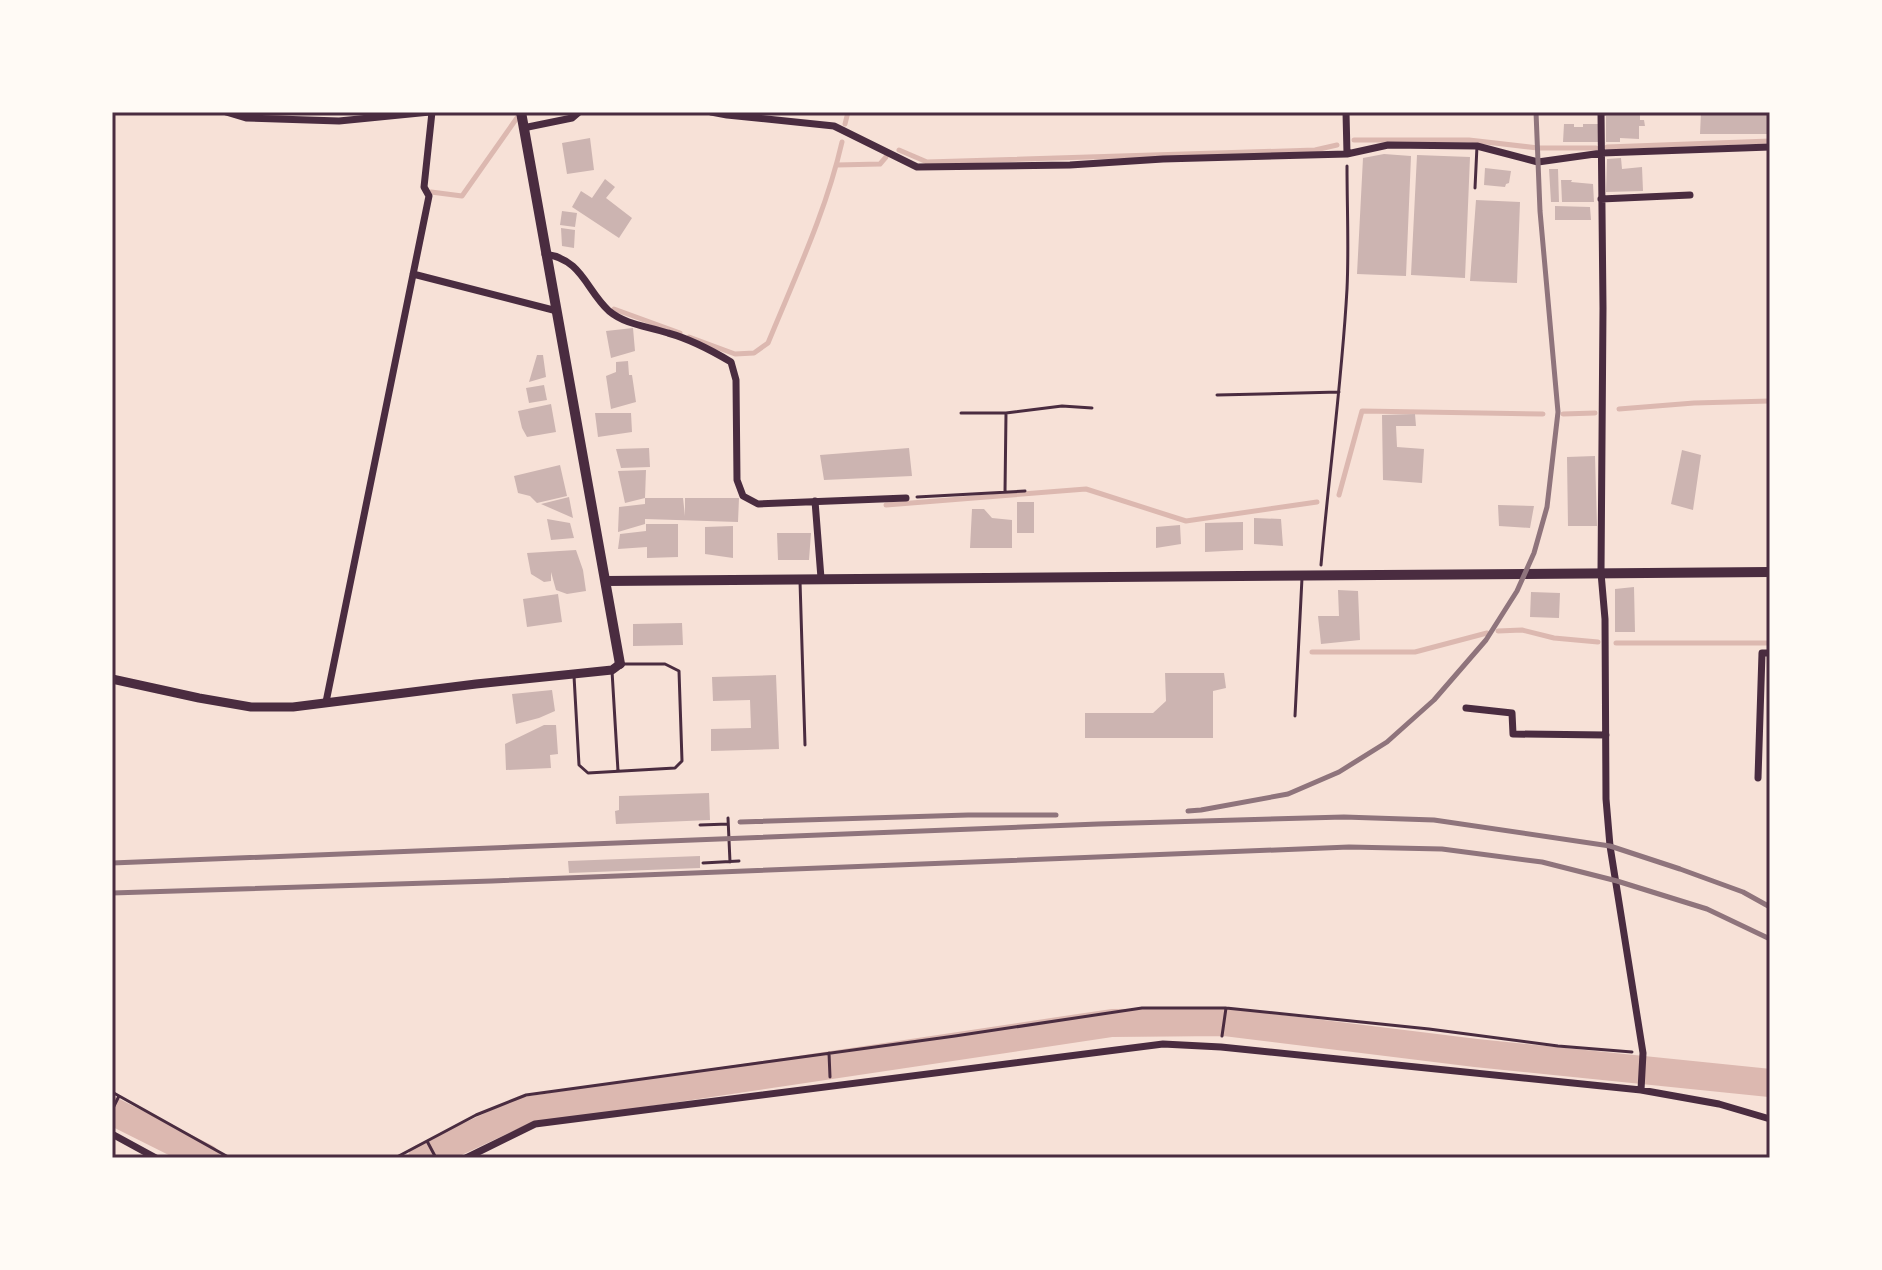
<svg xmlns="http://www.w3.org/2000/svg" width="1882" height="1270" viewBox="0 0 1882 1270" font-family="'Titillium Web',sans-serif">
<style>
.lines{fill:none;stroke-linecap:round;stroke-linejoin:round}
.stream{stroke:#dcb8b0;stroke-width:5}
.river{stroke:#dcb8b0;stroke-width:28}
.building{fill:#ccb4b1}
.path{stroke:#4a2c40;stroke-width:3}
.service{stroke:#4a2c40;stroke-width:3}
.minor{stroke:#4a2c40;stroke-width:7}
.tertiary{stroke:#4a2c40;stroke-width:9}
.secondary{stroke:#4a2c40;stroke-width:10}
.rail{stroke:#8f747c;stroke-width:5}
.neatline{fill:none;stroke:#4a2c40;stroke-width:3}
</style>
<rect width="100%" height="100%" fill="#f7e1d7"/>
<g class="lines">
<path class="stream" d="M260 112 271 114 298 112
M845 124 848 112
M1354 140H1469L1538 148H1596
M1607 147 1770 141
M899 150 927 162 1315 150 1337 145
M837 165 880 164 886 157
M431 192 462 196 519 115
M614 309 680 333
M689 337 735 354 754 353 768 343C795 277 826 212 842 142
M1619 409 1694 403 1770 401
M1563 414 1595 413
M1339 495 1362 411 1543 414
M886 505 1086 489 1186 521 1317 502
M1498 631 1522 630 1554 638 1598 642
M1616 643H1770
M1312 652H1415L1487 633"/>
<path class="river" d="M112 1111 206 1158
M422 1158 523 1111 1112 1023 1225 1022 1476 1053 1770 1083"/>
</g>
<path class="building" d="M1602 112H1640V120H1644L1645 126H1639V139L1620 138V142H1606V116H1602Z
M1701 112H1770V134H1700Z
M1564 124H1574V127H1583V124H1598L1599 142H1563Z
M590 138 594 170 567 174 562 143Z
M1384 154 1411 156 1406 276 1357 274 1363 158Z
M1417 155 1470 157 1465 278 1411 275Z
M1621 158 1622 169 1642 167 1643 191 1606 192 1607 159Z
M1485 168 1511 171 1509 183 1506 184 1505 187 1484 185Z
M1549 169H1558L1559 202H1551Z
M605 179 615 187 606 198 632 218 619 238 572 207 581 191 592 198Z
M1561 180H1572L1571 182 1593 184 1594 202H1562Z
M1476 200 1520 202 1517 283 1470 281Z
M1555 206 1590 207 1591 220H1555Z
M562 211 577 213 575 227 560 225Z
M561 228 575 230 574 248 562 246Z
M633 328 635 351 611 358 606 331Z
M537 355H543L546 377 529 382Z
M628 361 629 375H632L636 402 611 409 606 376 616 372V362Z
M544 385 547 400 529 403 526 388Z
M551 404 556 432 527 437 522 428 518 411Z
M595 413H631L632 432 598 437Z
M1415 414 1416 426H1396L1397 447 1424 449 1422 483 1383 480 1382 415Z
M649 448 650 467 621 468 616 449Z
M909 448 912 476 824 480 820 455Z
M1682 450 1701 455 1693 510 1671 504Z
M1595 456 1597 526H1568L1567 457Z
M560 465 567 496 537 503 530 496 518 493 514 476Z
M646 470 645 498H683L685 516V498H739L738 522 645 519V524L618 532 619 507 645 504V498L625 503 618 471Z
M569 497 573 518 541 504Z
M1017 502H1034V533H1017Z
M1498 505 1534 506 1530 528 1499 526Z
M972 509H984L992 518 1012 520V548H970Z
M1254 518 1281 519 1283 546 1254 544Z
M547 519 570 523 574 538 551 540Z
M1243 522V550L1205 552V523Z
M646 524H678V557L647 558V547L618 549 620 534 646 531Z
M1180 525 1181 544 1156 548V527Z
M733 526V558L705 554V527Z
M777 533H811L809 560H778Z
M576 550 583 570 586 591 567 594 556 590 551 572V581L544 582 531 574 527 553Z
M1634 587 1635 632H1615V589Z
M1338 590 1358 591 1360 640 1321 644 1318 616H1339Z
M1531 592 1560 593 1559 618 1530 617Z
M558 594 562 622 527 627 523 599Z
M682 623 683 645 633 646V624Z
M1165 673H1224L1226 688 1213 691V738H1085V713H1153L1166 701Z
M776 675 779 749 711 751V729L751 728 750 700 713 701 712 677Z
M552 690 555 711 539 718 516 724 512 694Z
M544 725H556L558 754 550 755 551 768 506 770 505 744Z
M709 793 710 820 616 824 615 811 619 810V796Z
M700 856V868L569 873 568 861Z"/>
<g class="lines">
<path class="path" d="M1217 395 1339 392
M961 413H1006L1062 406 1092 408
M1005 492 1006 413
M917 497 1025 491
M1321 565C1329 473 1342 381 1347 289 1349 248 1347 207 1347 166
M728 818 730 862
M700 825 728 824
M703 863 739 861
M1222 1036 1226 1008
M829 1053 830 1077
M112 1092 230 1158
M112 1110 119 1096
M427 1141 436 1158
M395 1158 476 1115 526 1095 955 1036 1142 1008H1226L1429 1029 1558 1046 1632 1052"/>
<path class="service" d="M1475 188 1477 146
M800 581 805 745
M612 671 618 771
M574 676 579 765 588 773 675 768 682 761 679 671 665 664H624
M1295 716 1302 578"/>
<path class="minor" d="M226 112 246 118 339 121 430 112
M711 112 727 115 834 126 917 167 1070 165 1163 159 1347 154 1388 145 1477 146 1538 162 1602 153 1770 147
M1346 112 1347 154
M1601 112 1603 308 1601 573 1605 619 1606 799 1610 846 1643 1053 1641 1090
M523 128 572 118 579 112
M1601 199 1690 195
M545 254C582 259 586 290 609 311 626 325 647 326 668 333 690 339 711 350 731 362L736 380 737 480 743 496 758 504 906 498
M413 274 557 311
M815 501 821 578
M326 702 429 196 424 187 432 112
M1466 708 1512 713 1513 734 1606 735
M1758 778 1762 653H1770
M112 1134 156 1158
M466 1158 535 1124 1163 1044 1221 1047 1641 1090 1719 1104 1770 1119"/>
<path class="tertiary" d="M112 679 199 698 251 707H293L476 684 612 670 620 664"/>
<path class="secondary" d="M521 112 620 664
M606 581 1770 572"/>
<path class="rail" d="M1188 811 1201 810 1288 794 1339 772 1387 742 1434 700 1486 640 1517 591 1534 553 1547 507 1558 412 1540 211 1536 112
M740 822 968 815H1056
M112 863 1098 824 1344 817 1434 820 1610 846 1680 869 1743 892 1770 907
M112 893 492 881 1349 847 1442 849 1542 862 1617 881 1707 909 1770 939"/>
</g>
<rect width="1882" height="1270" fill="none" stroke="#fffaf5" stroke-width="228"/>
<rect x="114" y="114" width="1654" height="1042" class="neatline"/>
</svg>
